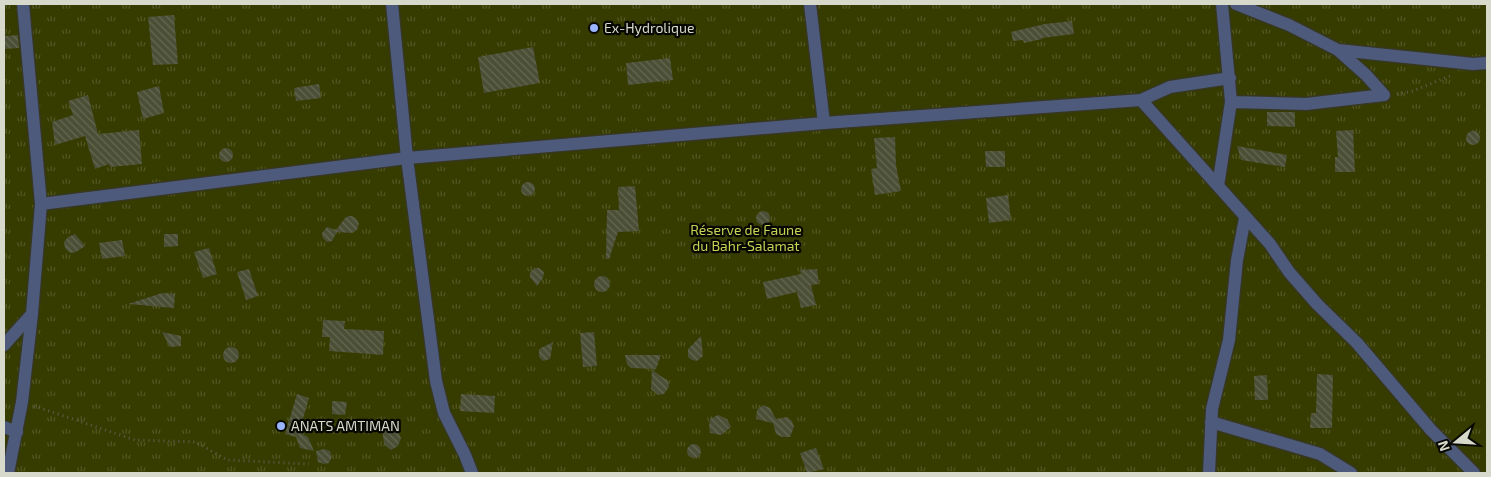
<svg xmlns="http://www.w3.org/2000/svg" width="1491" height="477" viewBox="0 0 1491 477" font-family="'Exo 2',sans-serif">
<style>
.park{fill:url(#park-tufts)}
.building{fill:url(#building-back-hatch)}
.lines{fill:none;stroke-linecap:round;stroke-linejoin:round}
.minor-casing{stroke:#363822;stroke-width:15}
.path{stroke:#5c5e4a;stroke-width:3;stroke-dasharray:1 4;stroke-linecap:butt}
.minor{stroke:#4e5a7b;stroke-width:12}
.poi-dot{fill:#9ab5fd;stroke:#070802;stroke-width:2}
.labels{text-anchor:middle;stroke-width:4.5;stroke-linejoin:round;paint-order:stroke}
.poi-label{font-size:14px;fill:#d7d9cb;stroke:#070802;text-anchor:start}
.park-label{font-size:14px;fill:#c6d353;stroke:#070802}
</style>
<defs>
<pattern id="park-tufts" width="24" height="20" patternUnits="userSpaceOnUse" patternTransform="scale(1.25)"><rect width="24" height="20" fill="#363b00"/><path d="M3 7l-1-3M5 7V3M7 7l1-3M15 17l-1-3M17 17v-4M19 17l1-3" fill="none" stroke="#525724"/></pattern>
<pattern id="building-back-hatch" width="6" height="6" patternUnits="userSpaceOnUse" patternTransform="scale(1.25)"><rect width="6" height="6" fill="#4b4f36"/><path d="M-1 5l2 2M0 0l6 6M5-1l2 2" fill="none" stroke="#646852"/></pattern>
</defs>
<rect width="100%" height="100%" fill="#1c1e07"/>
<path class="park" d="M4 4H1487V473H4Z"/>
<path class="building" d="M174 15 178 64 153 65 148 17Z
M1072 21 1074 34 1042 38V39L1024 43 1023 40 1013 41 1011 32 1045 24Z
M18 35 19 48 4 49V36Z
M533 47 540 83 484 93 478 57Z
M670 58 673 80 628 85 626 63Z
M319 84 321 98 296 101 294 88Z
M159 86 164 113 143 119 137 92Z
M88 95 98 134 139 130 142 164 110 167 109 164 95 169 85 136 55 145 52 122 73 115 68 101Z
M1267 112H1295V127L1267 126Z
M1353 130 1355 172H1335V157H1338L1336 131Z
M1466 138a7 7 0 1 1 14 0a7 7 0 1 1-14 0Z
M895 137 896 165 901 191 875 195 871 169 877 168 874 138Z
M1237 146 1287 155 1285 167 1241 160Z
M219 155a7 7 0 1 1 14 0a7 7 0 1 1-14 0Z
M985 151H1005V167H986Z
M521 189a7 7 0 1 1 14 0a7 7 0 1 1-14 0Z
M635 186 639 231 618 232 609 259H606L607 210H619L618 187Z
M1008 195 1011 220 989 223 986 198Z
M756 218a7 7 0 1 1 14 0a7 7 0 1 1-14 0Z
M349 216H352L357 220 359 224 357 230 352 233 337 232 332 241 327 242 324 239 322 236V233L327 227 336 230 345 218Z
M75 234 85 246 76 252 70 253 65 248 64 242 68 237Z
M164 234H178V246L164 247Z
M122 240 125 256 102 259 99 243Z
M209 248 217 274 203 278 194 252Z
M535 268H539L544 272 543 278 537 286 530 277V272Z
M249 269 258 296 246 300 237 272Z
M817 269 819 284 811 285 816 305 801 308 797 292 767 299 763 282 801 274 800 270Z
M594 284a8 8 0 1 1 16 0a8 8 0 1 1-16 0Z
M162 293 175 294 174 308 128 304Z
M323 320 345 321 344 329 384 331 383 355 329 351 330 337H322Z
M162 332 181 336V346L170 347Z
M594 332 597 366 583 367 580 333Z
M701 336 703 356 697 361 692 360 688 357V349Z
M553 342 550 359 543 361 539 357V349Z
M223 355a8 8 0 1 1 16 0a8 8 0 1 1-16 0Z
M625 355H661L656 369 631 368 627 364Z
M652 370 668 381 669 387 664 394 658 395 651 389Z
M1317 374 1333 375 1332 428H1310L1311 413H1316Z
M1267 375 1268 400H1255L1254 376Z
M297 394 309 398 299 432 308 437 314 451 300 448 296 437 285 434Z
M461 394 495 396 494 413 460 411Z
M332 401 347 402 345 415 332 414Z
M763 405 770 408 776 419 787 417 792 421 794 427 790 437H782L776 434 773 423 756 419 757 410Z
M718 415 727 419 731 427 721 435 710 433 709 426 710 419Z
M382 427 398 432 401 438 398 446 391 450 384 444Z
M687 451a7 7 0 1 1 14 0a7 7 0 1 1-14 0Z
M816 448 824 469 807 473 800 453Z
M324 449 330 451 332 457 329 463 324 464 318 462 316 451Z"/>
<g class="lines">
<g class="minor-casing">
<path id="minor" d="M392 4 407 158 436 381 444 413 465 455 472 473
M810 4 824 123
M1222 4 1231 102 1306 104 1384 95
M1236 4 1289 25 1338 50 1473 64 1487 63
M1338 50 1366 75 1384 95
M1141 100 1170 87 1230 78
M1218 186 1231 102
M41 204 407 158 824 123 1141 100 1270 244 1289 272 1317 304 1357 343 1431 430 1474 473
M4 345 32 314
M1211 422 1320 454 1351 473
M4 427 17 432
M8 473 22 402 32 314 41 204 23 4
M1209 473 1212 409 1229 340 1237 260 1245 218"/>
</g>
<path class="path" d="M1397 94 1413 91 1450 76
M34 406 135 440 196 442 227 460 309 464"/>
<use href="#minor" class="minor"/>
</g>
<g class="poi-dot">
<circle cx="594" cy="28" r="5"/>
<circle cx="281" cy="426" r="5"/>
</g>
<g class="labels">
<g class="poi-label">
<text x="604" y="33">Ex-Hydrolique</text>
<text x="291" y="431">ANATS AMTIMAN</text>
</g>
<g class="park-label">
<text x="746" y="235">Réserve de Faune<tspan x="746" dy="16">du Bahr-Salamat</tspan></text>
</g>
</g>
<rect width="1491" height="477" fill="none" stroke="#d7d9cb" stroke-width="10"/>
<g transform="translate(1456 442) rotate(252)" stroke="#070802" stroke-width="4" paint-order="stroke">
<path d="M0-4L9 19L0 12L-9 19Z" fill="#d7d9cb"/>
<text y="-8" font-size="14" font-weight="bold" text-anchor="middle" fill="#d7d9cb">N</text>
</g>
</svg>
